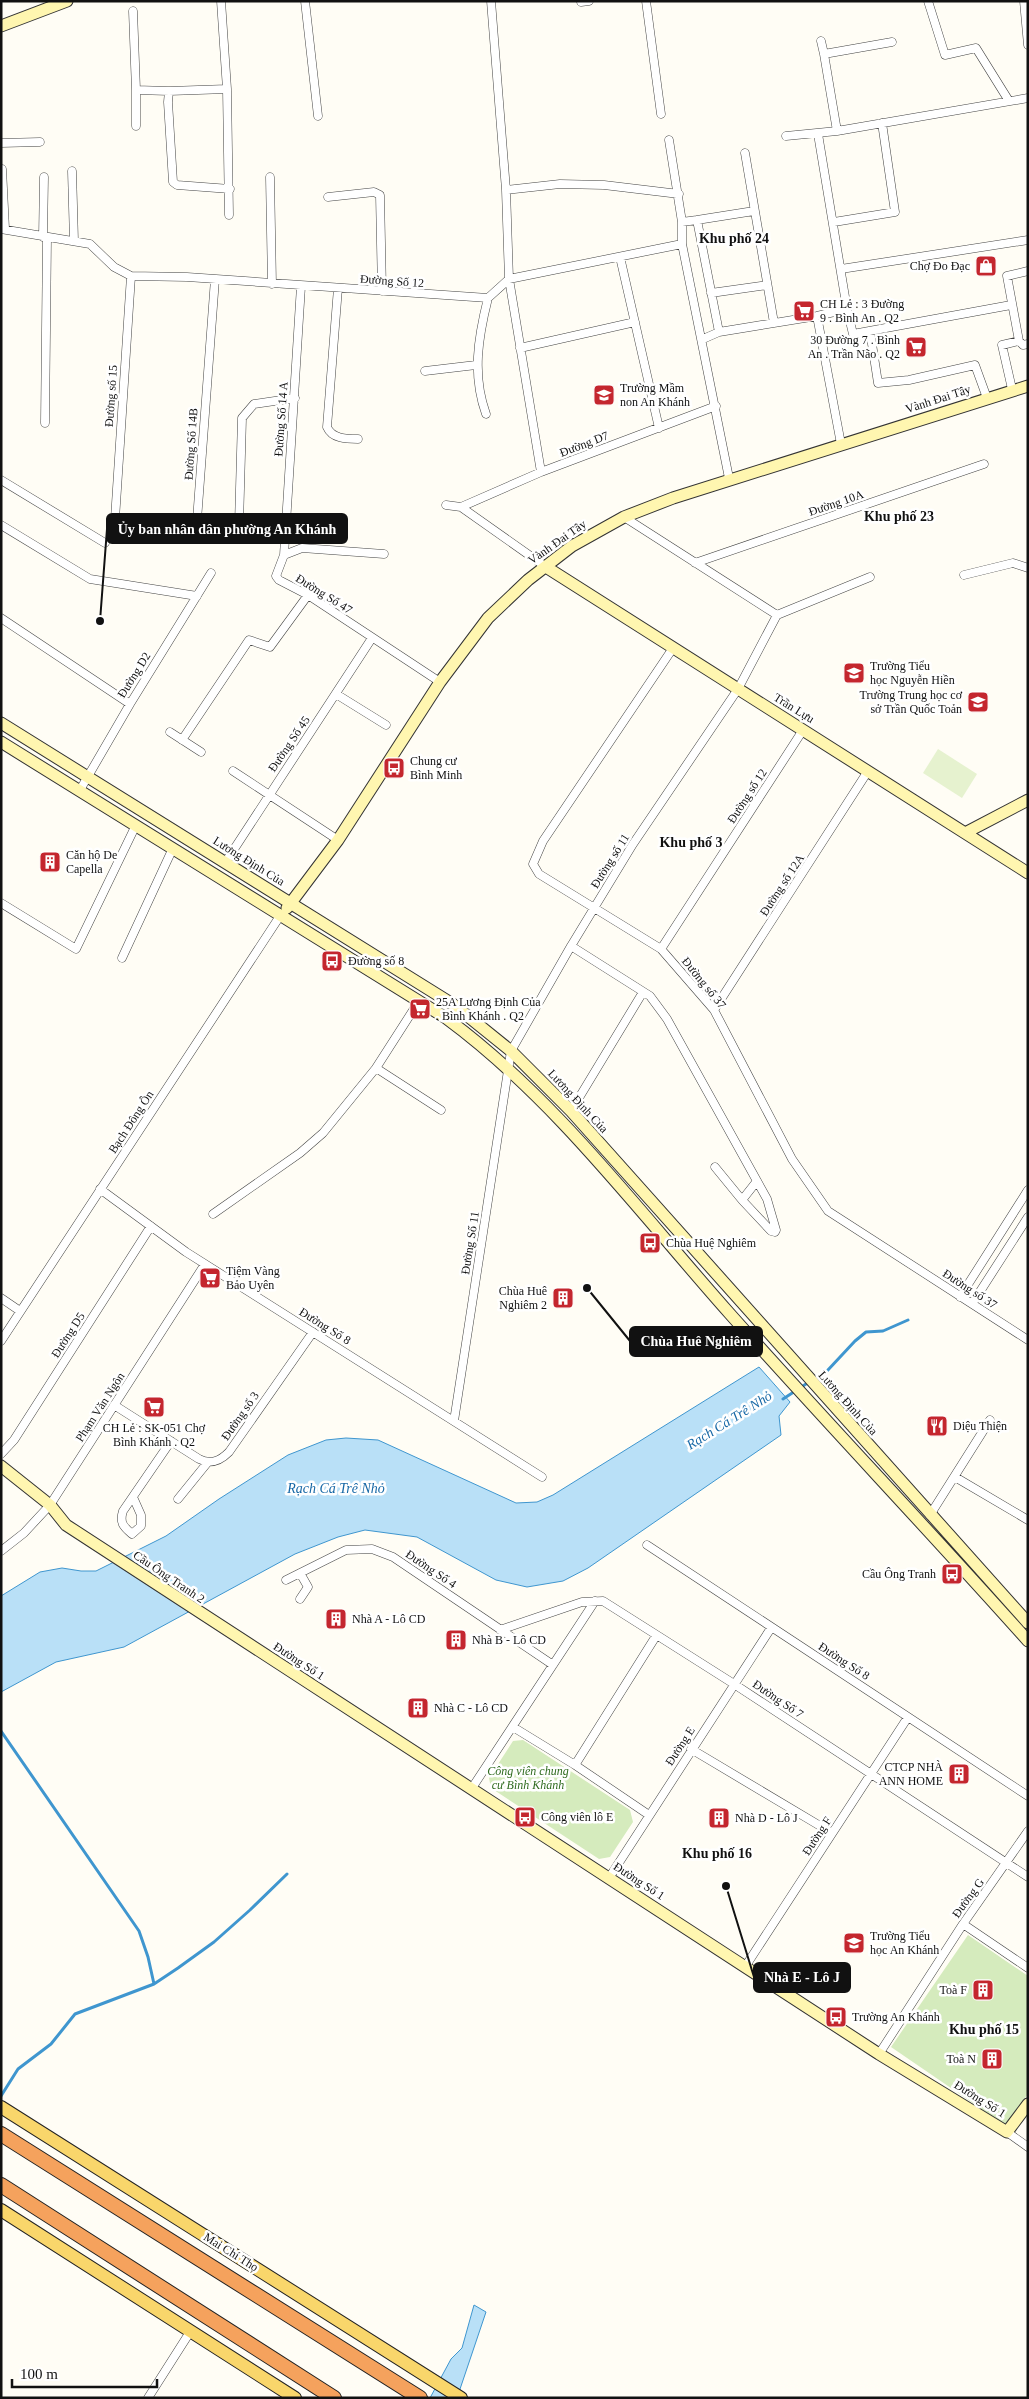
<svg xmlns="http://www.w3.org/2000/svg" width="1029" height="2399" viewBox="0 0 1029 2399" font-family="Georgia,serif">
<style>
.green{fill:#d5ebbd}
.pitch{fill:#e6f2cf}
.water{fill:#b9e0f7;stroke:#3f96cf}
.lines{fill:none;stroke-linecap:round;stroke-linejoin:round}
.stream{stroke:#3f96cf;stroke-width:3}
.street-casing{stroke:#444;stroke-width:9}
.secondary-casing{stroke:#333;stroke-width:13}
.primary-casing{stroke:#222;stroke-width:14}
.highway-casing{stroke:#222;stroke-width:16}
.street{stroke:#fff;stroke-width:8}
.secondary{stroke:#fff6b0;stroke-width:11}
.primary{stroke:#f9d66b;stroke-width:12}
.highway{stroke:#f5a25d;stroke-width:14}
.labels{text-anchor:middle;stroke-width:5;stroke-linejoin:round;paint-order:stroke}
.poi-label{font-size:12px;fill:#111;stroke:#fff;text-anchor:start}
.street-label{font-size:12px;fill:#111;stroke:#fff}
.park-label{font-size:12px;font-style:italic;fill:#2f6b1f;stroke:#fff}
.neighbourhood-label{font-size:14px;font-weight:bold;fill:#111;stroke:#fff}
.water-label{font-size:14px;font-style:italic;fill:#1768a6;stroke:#fff}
.leader{fill:none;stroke:#111;stroke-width:2}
.callout-dot{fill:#111;stroke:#fff;stroke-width:2}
.callout{fill:#111;stroke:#111;stroke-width:2}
.callout-label{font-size:14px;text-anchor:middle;font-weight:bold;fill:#fff}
</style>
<rect width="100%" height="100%" fill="#fffdf5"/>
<path class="green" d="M523 1740 630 1810 633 1822 610 1857 599 1859 491 1788 489 1778 513 1741Z
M968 1935 1028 1976V2094L1005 2125 891 2047Z"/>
<path class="pitch" d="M938 749 977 774 962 798 923 773Z"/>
<path class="water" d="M759 1367 790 1402 779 1416 781 1435 588 1568 563 1581 527 1587 496 1580 417 1537 365 1530 338 1537 295 1554 124 1647 56 1662 1 1692V1596L40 1572 62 1568 81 1571H96L166 1536 219 1499 288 1455 326 1440 346 1438 378 1440 516 1503 537 1502 553 1495Z
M474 2305 486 2312 457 2398H430L451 2359 462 2348Z"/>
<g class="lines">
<path class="stream" d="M814 1379 827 1371 855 1341 866 1332 883 1331 908 1320
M783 1399 809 1382
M1 1731 139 1931 148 1957 154 1984
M1 2096 18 2069 51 2044 75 2014 154 1984 178 1968 214 1942 250 1910 287 1874"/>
<g class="street-casing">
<path id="street" d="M221 1 227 89 229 215
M305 1 318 116
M646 1 661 114
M928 1 945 55 976 48 1009 101
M1024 1 1028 45
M581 2 589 1
M133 11 136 90 169 91
M821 41 824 54
M227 89 169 91 168 102 173 182 177 185 230 189
M136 90V126
M837 131 824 54 892 42
M818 134 847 309 853 334 1011 305
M786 136 837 131 1028 98
M669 140 682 222 697 220 719 332
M1 143 40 142
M745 153 774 323
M2 169 5 229
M72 171 74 241
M270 177 272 284
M506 190 560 184 604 185 679 194
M328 197 374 192 380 195 382 291
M697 220 754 211
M682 222V244L729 478
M834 222 895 212 882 123
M1 229 90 244 114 267 131 276 187 277 488 298 509 279 506 190 491 1
M43 237 44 177
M620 257 659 428
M841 269 1028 240
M1028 271 1007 276 1019 341 1023 345 1028 344
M215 279 197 520 199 523 239 524 285 529
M301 286 284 555 276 576 279 580 308 595 440 682
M338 288 327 427C332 439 347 439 358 439
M711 293 767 285
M817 316 841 444
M870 331 878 383 909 380 975 365 987 398
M703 339 719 332 817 316 847 309
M520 348 635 322
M425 371 476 365
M1012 389 1002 345 1019 341
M486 414C472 375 478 338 488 298
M45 423 47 238
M541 472 509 279 682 244
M1 480 105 543
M446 505 461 507 546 567
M461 507 541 472 716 406
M624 517 777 615
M115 519 131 276
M239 524 242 418 254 404 295 398
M1 525 90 579 197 596
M284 555 302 548 384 554
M695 563 984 464
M964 575 1013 563 1028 568
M1 618 130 704
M673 648 543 841 533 864 539 874 661 949 714 1010 792 1159 828 1211 1028 1340
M336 694 386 725
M170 732 201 752
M182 740 249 640 270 647 308 595
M233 771 338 840
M80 790 130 704 211 573
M225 863 372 638
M1 903 76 949 136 825
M571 946 650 996 667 1019 767 1199 776 1230 775 1232 771 1231 742 1200 757 1181
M661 949 803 730
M122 958 173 848
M714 1010 868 771
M376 1068 441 1110
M571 1111 643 992
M715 1167 742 1200
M100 1189 186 1252 542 1477
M213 1214 300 1153 323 1133 376 1068 419 1001
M960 1297 1028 1190
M1 1298 20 1311
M972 1304 1028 1217
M1 1341 280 916
M114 1405 199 1459C211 1465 220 1461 229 1452L313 1332
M454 1421 511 1051 571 946 633 844 738 689 777 615 870 577
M1 1454 14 1440 151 1226
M955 1477 1028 1520
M133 1497 141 1515V1526L132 1534C124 1527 119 1523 123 1511L171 1441
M178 1499 208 1462
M930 1515 990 1420
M647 1545 1028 1796
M1 1551 24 1533 50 1505 205 1264
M286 1580 346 1550 372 1549 393 1557 553 1665
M300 1599 308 1587 300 1573
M500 1630 582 1602 603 1601 734 1684 1028 1877
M513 1727 575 1765 649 1815
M691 1749 832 1833
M575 1765 656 1636
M472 1788 595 1601
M609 1878 771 1628
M963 1924 1028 1968
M745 1967 908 1717
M879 2054 963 1924 1028 1831
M1007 2132 1028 2147
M148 2398 190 2332"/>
</g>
<g class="secondary-casing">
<path id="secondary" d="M1 26 67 1
M546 567 1028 873
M1 723 454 1005 511 1051 571 1111 1028 1623
M1 742 446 1018C556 1099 640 1213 730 1314 828 1424 930 1531 1028 1641
M965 833 1028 800
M287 908 338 840 440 682 488 618 528 580 572 546 624 517 673 498 1028 386
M1 1466 50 1505 66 1525 879 2054 1007 2132 1028 2104"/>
</g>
<g class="primary-casing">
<path id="primary" d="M1 2107 461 2398
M1 2210 295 2398"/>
</g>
<g class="highway-casing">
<path id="highway" d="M1 2134 420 2398
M1 2185 334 2398"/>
</g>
<use href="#street" class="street"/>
<use href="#secondary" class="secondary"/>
<use href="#primary" class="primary"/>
<use href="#highway" class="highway"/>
</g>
<defs>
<g id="shop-square" transform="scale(1.125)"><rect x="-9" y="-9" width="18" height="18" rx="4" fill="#c4262e" stroke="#fff"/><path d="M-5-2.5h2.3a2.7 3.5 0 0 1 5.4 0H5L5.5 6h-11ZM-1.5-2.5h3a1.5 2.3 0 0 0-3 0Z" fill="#fff"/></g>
<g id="supermarket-square" transform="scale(1.125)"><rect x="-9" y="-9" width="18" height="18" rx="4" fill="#c4262e" stroke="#fff"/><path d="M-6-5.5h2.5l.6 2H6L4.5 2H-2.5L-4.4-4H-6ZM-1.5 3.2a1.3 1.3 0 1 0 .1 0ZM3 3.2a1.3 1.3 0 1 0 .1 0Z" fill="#fff"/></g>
<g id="school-square" transform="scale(1.125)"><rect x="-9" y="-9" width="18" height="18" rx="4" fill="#c4262e" stroke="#fff"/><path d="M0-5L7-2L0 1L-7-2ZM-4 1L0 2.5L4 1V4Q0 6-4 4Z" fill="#fff"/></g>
<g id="bus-square" transform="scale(1.125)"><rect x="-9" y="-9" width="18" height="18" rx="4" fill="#c4262e" stroke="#fff"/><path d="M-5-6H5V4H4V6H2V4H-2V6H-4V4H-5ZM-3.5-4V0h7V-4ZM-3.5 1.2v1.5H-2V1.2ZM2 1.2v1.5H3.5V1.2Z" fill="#fff"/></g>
<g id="building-square" transform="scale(1.125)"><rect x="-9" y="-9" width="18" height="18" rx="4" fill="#c4262e" stroke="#fff"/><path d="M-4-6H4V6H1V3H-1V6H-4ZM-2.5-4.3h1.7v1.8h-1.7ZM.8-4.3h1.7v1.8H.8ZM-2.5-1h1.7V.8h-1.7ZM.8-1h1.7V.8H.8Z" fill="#fff"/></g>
<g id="restaurant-square" transform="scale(1.125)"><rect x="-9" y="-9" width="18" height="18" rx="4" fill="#c4262e" stroke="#fff"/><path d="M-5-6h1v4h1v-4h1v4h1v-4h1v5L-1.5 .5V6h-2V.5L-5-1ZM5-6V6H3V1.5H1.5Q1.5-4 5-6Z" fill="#fff"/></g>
</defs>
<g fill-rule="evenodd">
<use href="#shop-square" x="986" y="266"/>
<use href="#supermarket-square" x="804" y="311"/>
<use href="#supermarket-square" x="916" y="347"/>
<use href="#school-square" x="604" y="395"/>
<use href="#school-square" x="854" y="673"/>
<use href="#school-square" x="978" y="702"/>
<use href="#bus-square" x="394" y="768"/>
<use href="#building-square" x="50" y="862"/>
<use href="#bus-square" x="332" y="961"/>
<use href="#supermarket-square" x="420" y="1009"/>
<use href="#bus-square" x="650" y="1243"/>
<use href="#supermarket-square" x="210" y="1278"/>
<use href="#building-square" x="563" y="1298"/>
<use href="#supermarket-square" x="154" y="1407"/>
<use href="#restaurant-square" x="937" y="1426"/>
<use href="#bus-square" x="952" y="1574"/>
<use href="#building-square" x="336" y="1619"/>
<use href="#building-square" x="456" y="1640"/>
<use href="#building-square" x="418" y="1708"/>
<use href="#building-square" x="959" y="1774"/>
<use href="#bus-square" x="525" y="1817"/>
<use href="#building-square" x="719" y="1818"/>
<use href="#school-square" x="854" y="1943"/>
<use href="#building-square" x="983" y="1990"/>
<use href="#bus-square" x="836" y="2017"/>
<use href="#building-square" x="992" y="2059"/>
</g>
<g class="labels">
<g class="poi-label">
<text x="970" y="270" text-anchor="end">Chợ Đo Đạc</text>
<text x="820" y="308">CH Lẻ : 3 Đường<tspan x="820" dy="14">9 . Bình An . Q2</tspan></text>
<text x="900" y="344" text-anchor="end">30 Đường 7 . Bình<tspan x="900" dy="14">An . Trần Não . Q2</tspan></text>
<text x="620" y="392">Trường Mầm<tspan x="620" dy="14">non An Khánh</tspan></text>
<text x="870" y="670">Trường Tiểu<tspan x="870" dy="14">học Nguyễn Hiền</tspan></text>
<text x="962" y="699" text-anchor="end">Trường Trung học cơ<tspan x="962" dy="14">sở Trần Quốc Toản</tspan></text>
<text x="410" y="765">Chung cư<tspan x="410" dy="14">Bình Minh</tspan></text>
<text x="66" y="859">Căn hộ De<tspan x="66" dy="14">Capella</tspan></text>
<text x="348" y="965">Đường số 8</text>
<text x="436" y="1006">25A Lương Định Của<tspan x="436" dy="14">. Bình Khánh . Q2</tspan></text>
<text x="666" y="1247">Chùa Huệ Nghiêm</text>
<text x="226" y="1275">Tiệm Vàng<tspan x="226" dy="14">Bảo Uyên</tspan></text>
<text x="547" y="1295" text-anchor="end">Chùa Huê<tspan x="547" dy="14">Nghiêm 2</tspan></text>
<text x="953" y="1430">Diệu Thiện</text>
<text x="154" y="1432" text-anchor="middle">CH Lẻ : SK-051 Chợ<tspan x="154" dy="14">Bình Khánh . Q2</tspan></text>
<text x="936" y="1578" text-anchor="end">Cầu Ông Tranh</text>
<text x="352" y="1623">Nhà A - Lô CD</text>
<text x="472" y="1644">Nhà B - Lô CD</text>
<text x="434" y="1712">Nhà C - Lô CD</text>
<text x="943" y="1771" text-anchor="end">CTCP NHÀ<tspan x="943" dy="14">ANN HOME</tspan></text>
<text x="541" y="1821">Công viên lô E</text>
<text x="735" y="1822">Nhà D - Lô J</text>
<text x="870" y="1940">Trường Tiểu<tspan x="870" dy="14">học An Khánh</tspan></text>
<text x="967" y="1994" text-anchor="end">Toà F</text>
<text x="852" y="2021">Trường An Khánh</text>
<text x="976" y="2063" text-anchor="end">Toà N</text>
</g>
<g class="street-label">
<text transform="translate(392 281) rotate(4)" y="4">Đường Số 12</text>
<text transform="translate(111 396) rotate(-86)" y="4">Đường số 15</text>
<text transform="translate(938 399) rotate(-18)" y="4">Vành Đai Tây</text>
<text transform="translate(281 419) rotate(-86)" y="4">Đường Số 14 A</text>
<text transform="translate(191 444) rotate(-86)" y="4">Đường Số 14B</text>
<text transform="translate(584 444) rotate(-21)" y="4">Đường D7</text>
<text transform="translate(836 503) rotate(-19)" y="4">Đường 10A</text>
<text transform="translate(557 542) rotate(-35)" y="4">Vành Đai Tây</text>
<text transform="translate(324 594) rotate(32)" y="4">Đường Số 47</text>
<text transform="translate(134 675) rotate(-58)" y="4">Đường D2</text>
<text transform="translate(794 708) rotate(32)" y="4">Trần Lựu</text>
<text transform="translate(289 744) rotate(-56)" y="4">Đường Số 45</text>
<text transform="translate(747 796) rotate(-57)" y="4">Đường số 12</text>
<text transform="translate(249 861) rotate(32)" y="4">Lương Định Của</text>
<text transform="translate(610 861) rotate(-58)" y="4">Đường số 11</text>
<text transform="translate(782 885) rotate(-57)" y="4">Đường số 12A</text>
<text transform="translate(704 983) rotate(51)" y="4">Đường số 37</text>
<text transform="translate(578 1101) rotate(47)" y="4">Lương Định Của</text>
<text transform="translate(131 1122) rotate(-57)" y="4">Bạch Đông Ôn</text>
<text transform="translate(470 1243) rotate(-81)" y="4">Đường Số 11</text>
<text transform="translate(970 1289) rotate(33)" y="4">Đường số 37</text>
<text transform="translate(325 1326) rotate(32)" y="4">Đường Số 8</text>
<text transform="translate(68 1335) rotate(-57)" y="4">Đường D5</text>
<text transform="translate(848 1403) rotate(48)" y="4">Lương Định Của</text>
<text transform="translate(100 1407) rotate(-57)" y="4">Phạm Văn Ngôn</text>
<text transform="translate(240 1416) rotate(-55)" y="4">Đường số 3</text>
<text transform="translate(431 1569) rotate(34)" y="4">Đường Số 4</text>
<text transform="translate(169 1577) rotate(34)" y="4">Cầu Ông Tranh 2</text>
<text transform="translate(299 1661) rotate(33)" y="4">Đường Số 1</text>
<text transform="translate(844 1661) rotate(33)" y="4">Đường Số 8</text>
<text transform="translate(778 1699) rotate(34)" y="4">Đường Số 7</text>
<text transform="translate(680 1746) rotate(-57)" y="4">Đường E</text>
<text transform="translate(817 1836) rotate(-57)" y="4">Đường F</text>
<text transform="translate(639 1881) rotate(33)" y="4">Đường Số 1</text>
<text transform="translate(968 1898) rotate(-54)" y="4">Đường G</text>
<text transform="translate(980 2099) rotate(32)" y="4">Đường Số 1</text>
<text transform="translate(231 2252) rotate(32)" y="4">Mai Chí Thọ</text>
</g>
<g class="park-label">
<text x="528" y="1775">Công viên chung<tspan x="528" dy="14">cư Bình Khánh</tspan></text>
</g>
<g class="neighbourhood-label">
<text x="734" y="243">Khu phố 24</text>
<text x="899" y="521">Khu phố 23</text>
<text x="691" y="847">Khu phố 3</text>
<text x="717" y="1858">Khu phố 16</text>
<text x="984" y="2034">Khu phố 15</text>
</g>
<g class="water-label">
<text transform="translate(729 1420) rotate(-32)" y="5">Rạch Cá Trê Nhỏ</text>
<text x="336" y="1493">Rạch Cá Trê Nhỏ</text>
</g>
</g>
<path class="leader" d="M100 621L107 529M587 1288L630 1341M726 1886L754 1977"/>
<g class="callout-dot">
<circle cx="100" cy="621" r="5"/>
<circle cx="587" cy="1288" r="5"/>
<circle cx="726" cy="1886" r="5"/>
</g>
<g class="callout">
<rect x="107" y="514" width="240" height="29" rx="5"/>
<rect x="630" y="1327" width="132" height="29" rx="5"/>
<rect x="754" y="1963" width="96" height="29" rx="5"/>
</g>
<g class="callout-label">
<text x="227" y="534">Ủy ban nhân dân phường An Khánh</text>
<text x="696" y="1346">Chùa Huê Nghiêm</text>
<text x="802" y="1982">Nhà E - Lô J</text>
</g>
<rect width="1029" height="2399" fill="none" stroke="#111111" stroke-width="5"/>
<path d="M12 2379v8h145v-8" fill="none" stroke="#111111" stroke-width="2.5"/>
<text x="20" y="2379" font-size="15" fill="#111111" stroke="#ffffff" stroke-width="4" paint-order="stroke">100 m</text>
</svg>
